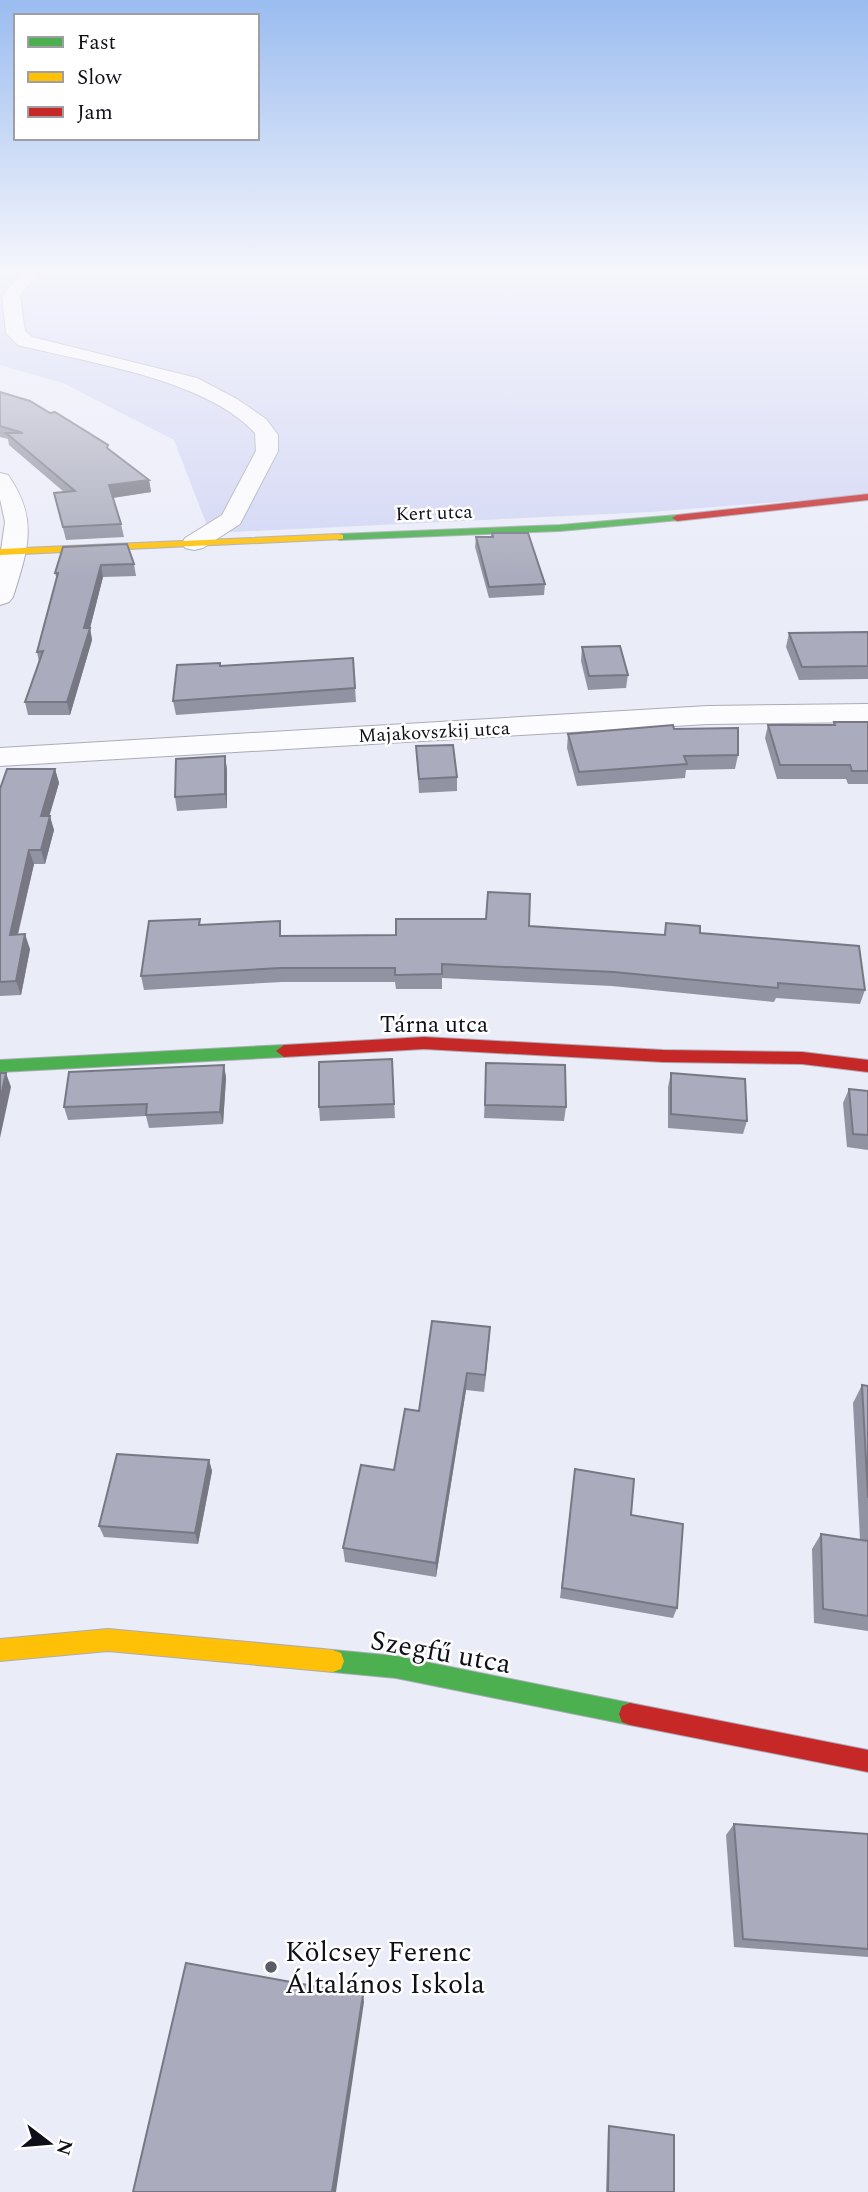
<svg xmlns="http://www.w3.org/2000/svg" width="868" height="2192" viewBox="0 0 868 2192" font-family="Spectral,serif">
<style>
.green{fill:#d2d6f4}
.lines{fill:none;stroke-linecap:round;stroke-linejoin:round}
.street-casing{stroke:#aaacb6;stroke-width:2}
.fast-casing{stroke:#aaacb6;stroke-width:2}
.slow-casing{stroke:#aaacb6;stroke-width:2}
.jam-casing{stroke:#aaacb6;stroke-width:2}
.street{fill:#fcfcfe;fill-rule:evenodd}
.fast{fill:#4caf50;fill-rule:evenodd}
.slow{fill:#ffc107;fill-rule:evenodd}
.jam{fill:#c62828;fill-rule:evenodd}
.wall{fill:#9293a2}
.shaded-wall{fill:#777884}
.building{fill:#aaabbc;stroke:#777884;stroke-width:2}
.poi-dot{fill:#5b5c67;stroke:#fff;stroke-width:2.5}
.labels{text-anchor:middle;stroke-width:5;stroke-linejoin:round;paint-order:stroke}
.far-street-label{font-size:19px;fill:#0e0f19;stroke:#fff}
.street-label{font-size:23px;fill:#0e0f19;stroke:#fff}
.near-street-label{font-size:28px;fill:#0e0f19;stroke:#fff}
.near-poi-label{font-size:28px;fill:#0e0f19;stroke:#fff;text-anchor:start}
</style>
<rect width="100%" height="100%" fill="#eaecf8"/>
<path class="green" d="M0 270H868V495L650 512 210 533 174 440 63 383 0 365Z"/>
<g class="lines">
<g class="street-casing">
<path id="street" d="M25 270H48L34 279 20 296 25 331 32 337 197 378 237 399 266 419 278 435V451L240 524 203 548 194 550 185 548 182 543 185 538 222 515 256 451 255 433C205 379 89 363 18 345L6 333 2 296Z
M0 473 8 475C39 519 28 549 13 597L9 602 0 605V557L5 522 0 499Z
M868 704V722L708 724 0 766V748L708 706Z"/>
</g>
<g class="fast-casing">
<path id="fast" d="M677 515 680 516V520L560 531 339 540 334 537 339 534 560 525Z
M284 1045 292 1051 284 1057 0 1072V1060Z
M333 1650 396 1656 630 1703 638 1706 641 1714 638 1722 630 1725 396 1678 333 1672 325 1669 322 1661 325 1653Z"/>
</g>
<g class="slow-casing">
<path id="slow" d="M339 534 343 535V539L0 555V549Z
M108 1629 333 1650 341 1653 344 1661 341 1669 333 1672 108 1651 0 1661V1639Z"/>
</g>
<g class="jam-casing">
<path id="jam" d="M868 494V500L677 521 672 518 677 515Z
M424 1037 663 1050 802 1052 868 1060V1072L802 1064 663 1062 424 1049 284 1057 276 1051 284 1045Z
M630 1703 868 1750V1772L630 1725 622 1722 619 1714 622 1706Z"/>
</g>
<use href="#street" class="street"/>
<use href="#fast" class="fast"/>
<use href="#slow" class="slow"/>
<use href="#jam" class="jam"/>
</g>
<path class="wall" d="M0 392 109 449 149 480 151 492 113 498 121 524 124 537 66 540 54 493 64 492 9 445 8 439 0 437Z
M492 533 545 584 544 595 489 598 475 547 476 537H491Z
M63 547 134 564 136 576 103 577 90 628 92 640 70 715H28L25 702 39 662 37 652 57 580 55 573Z
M868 632V679L799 680 786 647 789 633Z
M582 647 628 675 626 688 588 690 581 661Z
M353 658 356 702 176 715 173 701 220 666Z
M834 722H868V784H848L846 779H777L765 738 768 725H833Z
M674 729 738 755 735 769 686 770 685 778 577 786 567 748 568 734Z
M416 746 457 777V791L419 793Z
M225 756 227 770V808L177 811 175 797Z
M55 769 59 783 49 816 54 830 45 864H34L18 935 30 949 21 995 0 996V789Z
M666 923 700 933 865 990 860 1004 776 998 774 1002 612 986 442 978V989H396L395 982H282L144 990 141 976 201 925 282 936 396 935 529 926 664 935Z
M392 1059 395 1118 320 1121 319 1107Z
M486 1063 566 1107 564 1121 484 1118Z
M224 1065 226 1078 223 1124 149 1128 146 1116 68 1120 64 1107Z
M671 1073 747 1121 743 1134 668 1128V1087Z
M849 1089 868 1091V1150L847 1147 843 1103Z
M490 1327 484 1392 466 1390 436 1577 345 1562 343 1548 394 1470 419 1411Z
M862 1385 868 1386V1631L814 1623 812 1549 821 1534 860 1540 853 1403Z
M209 1460 212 1471 198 1544 104 1537 99 1526Z
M575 1469 631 1515 677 1608 673 1618 560 1598Z
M734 1824 868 1834V1957L734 1947 726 1835Z
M609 2126 674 2192H606L608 2128Z"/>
<path class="shaded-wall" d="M149 480 151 492 111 498 109 485Z
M101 565 103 577 90 628 92 640 70 715 67 702 84 628Z
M225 756 227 770V808L225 794Z
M55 769 59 783 45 831 41 816Z
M50 816 54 830 45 864 41 850Z
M29 850 34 864 14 949 10 935Z
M25 934 30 949 21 995 16 981Z
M224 1065 226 1078 223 1124 220 1112Z
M6 1073 11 1087 0 1138V1100Z
M490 1327 489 1344 484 1392 485 1375Z
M467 1373 466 1390 436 1577V1563Z
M209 1460 212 1471 198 1544 195 1533Z
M363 1995 364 2002 336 2192H332Z"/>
<path class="building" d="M0 392 30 401 50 413 55 412 108 445 107 448 149 480 109 485 121 524 63 527 54 493 75 491 6 433H23L0 426Z
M492 533H528L545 584 489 587 476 537H493Z
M127 544 134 564 101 565 84 628H90L67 702H25L43 651 37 652 58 573H55L63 547Z
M868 632V666L802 667 789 633Z
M620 646 628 675 589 676 582 647Z
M353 658 355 688 173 701 177 665 220 663V666Z
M834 722H868V771H852L850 765H780L768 725H835Z
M673 725 674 729 738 728V755L684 756 687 764 579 772 568 734Z
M453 745 457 777 419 779 416 746Z
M225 756V794L175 797 176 759Z
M7 769H55L41 816H50L41 850H29L10 935 25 934 16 981 0 982V789Z
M488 892 530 894 529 926 665 935 666 923 700 926V933L859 946 865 990 778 983V988L614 972 442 964V974L395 975V968H280L141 976 149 921 200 919 199 925 280 921V936L396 935V919H486Z
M392 1059 394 1104 319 1107V1062Z
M486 1063 565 1065 566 1107 485 1105Z
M224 1065 220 1112 146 1115 147 1104 64 1107 69 1072Z
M0 1073H6L0 1100Z
M671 1073 745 1079 747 1121 671 1114Z
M849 1089 868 1091V1135L853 1134Z
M432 1321 490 1327 485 1375 467 1373 436 1563 343 1548 361 1465 394 1470 405 1409 419 1411Z
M862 1385 868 1386V1498Z
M117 1454 209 1460 195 1533 99 1526Z
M575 1469 634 1479 631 1515 683 1524 677 1608 562 1588Z
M821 1534 868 1541V1616L823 1609Z
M734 1824 868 1834V1949L743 1939Z
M186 1963 363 1995 332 2192H133Z
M609 2126 674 2135V2192H608Z"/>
<linearGradient id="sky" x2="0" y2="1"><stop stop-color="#9abcf0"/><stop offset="0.47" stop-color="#f6f6fc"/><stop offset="1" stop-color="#f6f6fc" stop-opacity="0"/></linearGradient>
<rect width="868" height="576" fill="url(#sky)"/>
<circle class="poi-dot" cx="271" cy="1967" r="7"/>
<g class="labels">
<g class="far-street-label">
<text transform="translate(434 512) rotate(-2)" y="7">Kert utca</text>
<text transform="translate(434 731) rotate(-3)" y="7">Majakovszkij utca</text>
</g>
<g class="street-label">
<text x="434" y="1032">Tárna utca</text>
</g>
<g class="near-street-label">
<text transform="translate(441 1651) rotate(10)" y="10">Szegfű utca</text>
</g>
<g class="near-poi-label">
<text x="285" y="1961">Kölcsey Ferenc<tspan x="285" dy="32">Általános Iskola</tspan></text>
</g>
</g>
<rect x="14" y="14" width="245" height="126" fill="#ffffff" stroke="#9f9fa3" stroke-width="2"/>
<rect x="28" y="37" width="35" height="10" fill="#4caf50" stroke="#9f9fa3" stroke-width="2"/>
<text x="77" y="49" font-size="21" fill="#0e0f19">Fast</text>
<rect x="28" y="72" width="35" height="10" fill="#ffc107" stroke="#9f9fa3" stroke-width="2"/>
<text x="77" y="84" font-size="21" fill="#0e0f19">Slow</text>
<rect x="28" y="107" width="35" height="10" fill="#c62828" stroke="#9f9fa3" stroke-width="2"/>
<text x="77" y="119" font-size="21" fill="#0e0f19">Jam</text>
<g transform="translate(49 2143) rotate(106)" stroke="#ffffff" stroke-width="5" paint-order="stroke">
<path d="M0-5L12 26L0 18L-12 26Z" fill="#0e0f19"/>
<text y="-10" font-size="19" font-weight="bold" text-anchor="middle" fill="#0e0f19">N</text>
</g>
</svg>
